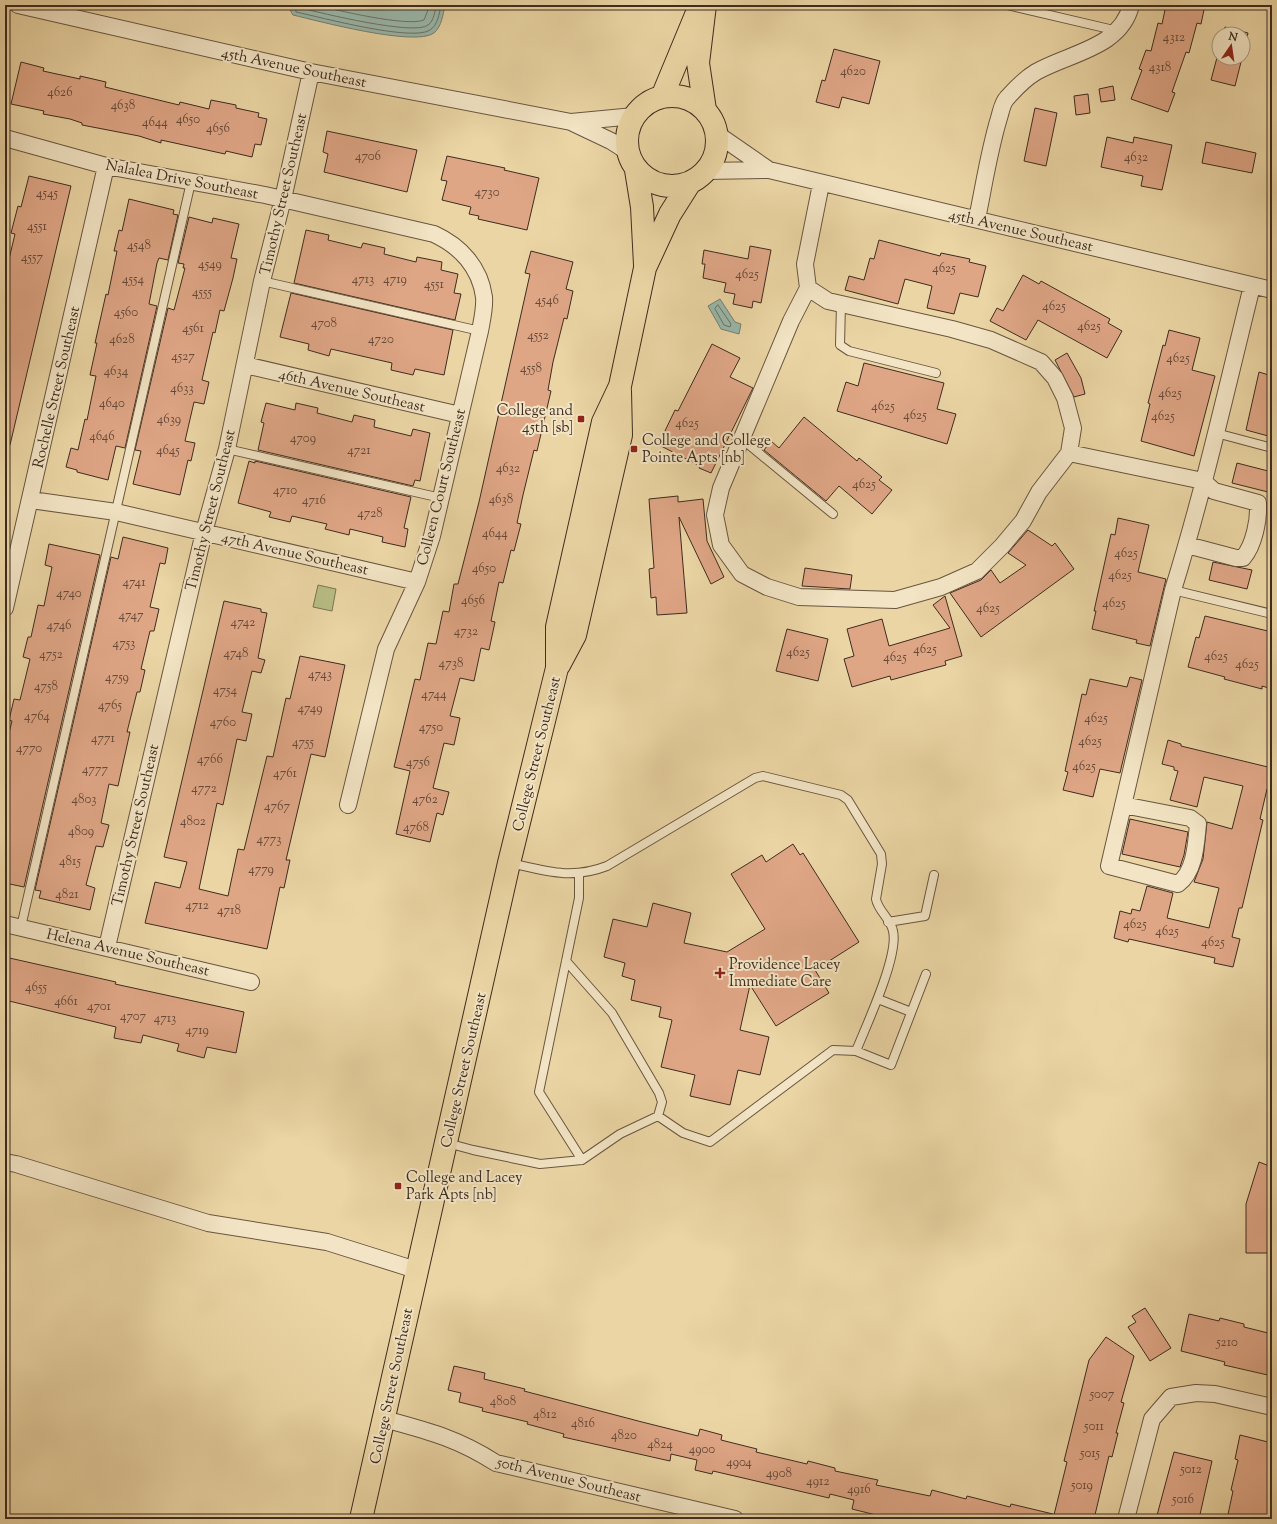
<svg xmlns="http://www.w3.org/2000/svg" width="1277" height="1524" viewBox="0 0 1277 1524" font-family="'Sorts Mill Goudy',serif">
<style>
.green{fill:#b8bd85;stroke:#7b7452}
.water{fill:#99b8ab;stroke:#758073}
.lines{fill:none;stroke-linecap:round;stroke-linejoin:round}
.shore{stroke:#6c7266;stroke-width:1}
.building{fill:#dfa686;stroke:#3e2c20}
.lane-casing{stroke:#695641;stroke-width:10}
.street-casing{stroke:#695641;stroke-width:18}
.primary-casing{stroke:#3e2c20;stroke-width:24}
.lane{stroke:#f2e4c4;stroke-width:8}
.street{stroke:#f2e4c4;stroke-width:16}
.primary{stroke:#ebd5a4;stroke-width:22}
.poi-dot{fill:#8f2418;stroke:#f2e4c4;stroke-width:1.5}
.labels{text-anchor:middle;stroke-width:4;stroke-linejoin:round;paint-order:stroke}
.number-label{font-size:13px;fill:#664a3a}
.street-label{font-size:15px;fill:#3e2c20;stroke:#f2e4c4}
.poi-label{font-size:15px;fill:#3e2c20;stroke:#f2e4c4;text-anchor:start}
</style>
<rect width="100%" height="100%" fill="#ebd5a4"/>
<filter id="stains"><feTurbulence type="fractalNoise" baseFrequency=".005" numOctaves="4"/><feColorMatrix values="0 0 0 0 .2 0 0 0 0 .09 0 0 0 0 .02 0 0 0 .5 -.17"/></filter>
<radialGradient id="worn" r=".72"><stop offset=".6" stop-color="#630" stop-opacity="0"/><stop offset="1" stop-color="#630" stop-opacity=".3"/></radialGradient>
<path class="green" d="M318 585 336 589 332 611 313 607Z"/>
<path class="water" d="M291 5H445C443 14 442 26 434 33 415 47 318 21 293 15L290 10Z
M720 299 735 322 741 324 739 334 721 329 708 306Z"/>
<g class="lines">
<path class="shore" d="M295 5 296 12C320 17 412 42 430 30 438 25 439 14 441 5
M300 5 301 8C321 13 415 36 428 25 434 21 435 11 436 5
M315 5C337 10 406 27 424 20L430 5
M718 305 731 324 730 327 724 325 715 309Z"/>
</g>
<path class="building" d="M1166 5H1205L1201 24 1197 23 1189 53 1186 52 1172 92 1175 93 1168 112 1131 99 1142 70 1139 69 1146 50 1151 51 1158 23 1162 24Z
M1225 27 1248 33 1243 55V34H1223Z
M834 49 880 61 869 104 842 97 839 108 816 102 822 80 825 81Z
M1219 50V58H1242L1235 86 1211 80Z
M21 62 44 68 43 71 80 79V76L106 82 105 87 179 105 180 102 209 109 211 100 236 105V108L259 113 258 117 267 119 261 145 255 144 252 157 226 151 225 154 161 140V143L139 136 82 125V123L70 119 43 114 44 111 11 104Z
M1113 86 1115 100 1101 102 1099 89Z
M1088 94 1090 113 1076 115 1074 96Z
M1035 108 1057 113 1046 166 1024 161Z
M327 131 417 150 407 192 324 172 328 154 323 152Z
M1107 137 1133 143 1134 137 1172 145 1162 190 1141 186 1143 176 1101 167Z
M1206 142 1256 153 1252 173 1202 163Z
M447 156 505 168 504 170 539 178 527 230 478 219 479 216 469 214 471 207 442 200 447 181 441 180Z
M29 176 71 186 10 445 5 444V276L15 234 11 233 18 206 21 207Z
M129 199 174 210 173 214 178 215 168 260 159 258 157 263 149 304 157 306 125 448 116 446 108 480 77 472V470L66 467 71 448 78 450 85 419 87 420 96 376 90 375 97 343H95L106 294 108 295 117 251H114L119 230 122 231Z
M189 217 212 223 213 218 239 224 231 258 237 259 233 278 224 311 220 310 215 333 213 332 202 380 209 382 204 404 194 402 185 441 195 443 191 461 188 460 180 495 133 484 141 451 135 450 168 308 174 310 185 268H183L184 264 178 263Z
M306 230 329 235 328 240 361 248 363 243 385 248 384 254 416 262 417 257 442 262 441 270 458 274 454 293 461 294 455 320 294 283Z
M879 240 940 256 941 253 970 259 969 262 986 266 978 297 960 293 954 314 927 308 932 286 905 279 898 304 845 290 849 276 864 280 870 258 874 259Z
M750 246 771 250 761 303 753 301 752 308 733 304 735 294 724 292 726 283 703 278 705 264H702L704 250 748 259Z
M531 251 573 262 566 289 573 291 567 319 564 318 553 362 548 390 551 391 537 451 534 450 523 495 517 523 521 524 514 551 511 550 503 583 499 582 491 621 495 622 489 650 481 648 474 681 460 678 450 716 460 718 454 745 444 743 433 788 449 792 443 815 437 813 430 842 396 834 410 771 394 767 415 679 420 680 428 643 436 644 443 611 449 612 454 584H458L479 502 530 274 525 273Z
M1023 275 1039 284 1041 281 1110 319 1108 323 1122 331 1107 358 1038 320 1026 340 990 321 997 308 1003 311Z
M291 293 453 330 444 375 415 369 413 375 391 370 392 363 331 349 329 356 308 350 309 344 280 337Z
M1169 330 1200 338 1192 370 1215 376 1194 456 1141 441 1150 404 1148 403 1163 345 1165 346Z
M712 344 740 358 730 377 753 388 711 473 699 468 700 466 661 446 666 436 663 435 675 410 678 411Z
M1067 353 1081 378 1085 394 1074 397 1055 360Z
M864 363 944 383 937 409 956 414 947 444 837 411 846 382 858 386Z
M1259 372 1272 376V437L1246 430Z
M266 403 295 410 296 403 318 408 317 413 352 422 354 415 375 420 374 427 411 436 413 429 430 433 420 481 415 480 413 486 258 450 264 423 261 422Z
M804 417 857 461 859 458 882 477 879 480 892 490 872 514 839 486 826 501 764 450 771 441 779 448Z
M249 461 255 463V461L411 497 404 528 408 529 405 547 382 542 383 537 350 529 349 535 325 529 327 524 292 516 290 522 269 517 271 512 238 503Z
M1237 463 1272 472V493L1232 483Z
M678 496V502L703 499 707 541 724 577 711 584 679 517 687 613 657 615 656 597 651 598 649 569 654 568 649 499Z
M1118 518 1149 525 1138 572 1166 579 1150 646 1136 643 1137 640 1092 629 1096 611H1094L1111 534 1115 535Z
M1028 530 1052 546 1055 543 1074 569 981 637 950 593 981 580 991 570 1000 583 1026 565 1008 553Z
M123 537 168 548 165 564 160 563 150 607 159 609 154 631H150L141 669 145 670 140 692H137L127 732H130L118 786 109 784 101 823 109 825 103 847 96 846 86 885 95 888 90 910 39 898 41 891 35 890 111 557 118 559Z
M49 544 100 555 24 887 5 883V749L12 721 9 720 14 699 20 700 30 659 23 657 28 637H31L38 605 44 606 52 567 45 565Z
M1213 562 1252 570 1247 589 1209 580Z
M805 568 852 575 850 589 802 586Z
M945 596 962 656 945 661 946 665 927 670 891 680 890 676 852 687 844 659 854 656 847 629 882 619 889 646 950 628 933 605Z
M224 601 261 609V612L267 613 258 658 265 660 261 673 252 671 242 712 252 714 246 741 237 739 223 805 217 803 199 889 228 896 238 849 244 850 267 756 273 757 286 698 290 699 300 656 345 665 325 757 311 754 286 860H290L284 888 280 887 267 949 145 923 155 882 180 888 187 862 164 857Z
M1205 616 1272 632V689L1262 686V689L1224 679 1225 677 1188 667 1196 637 1199 638Z
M787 629 828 639 818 681 776 671Z
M1130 677 1142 680 1120 773 1100 769 1093 797 1063 790 1068 772 1065 771 1077 717 1082 694 1086 695 1090 679 1127 687Z
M1168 740 1181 744V746L1272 768V790L1267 789 1260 819 1263 820 1242 908H1239L1232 937 1240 939 1233 967 1214 963 1215 958 1129 939 1128 942 1114 938 1120 911 1131 914 1132 909 1140 911 1147 886 1173 893 1167 918 1209 928 1219 888 1194 882 1203 859 1207 822 1232 829 1243 786 1204 777 1197 807 1170 800 1178 771 1174 770V767L1162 764Z
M1130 819 1188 832 1184 855 1180 867 1122 854Z
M793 844 800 855 803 853 859 942 815 970 829 993 776 1026 750 985 740 1030 769 1037 760 1075 738 1070 730 1105 690 1096 695 1075 661 1067 672 1020 659 1017 661 1007 631 1000 635 980 622 976 625 963 604 957 613 919 647 927 653 903 691 913 684 943 727 952 765 929 731 874 762 855 766 862Z
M5 957 116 982 115 984 244 1012 236 1053 207 1047 204 1058 177 1051 179 1044 143 1035 141 1043 114 1038 116 1027 5 1000Z
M1259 1162 1272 1167V1253H1246V1204Z
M1145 1308 1171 1348 1150 1361 1128 1327 1136 1322 1132 1316Z
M1189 1314 1219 1321 1220 1318 1244 1324V1327L1272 1334V1376L1224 1365 1225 1362 1181 1351Z
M1106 1337 1134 1356 1121 1402 1124 1403 1116 1433H1118L1112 1457 1109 1456 1094 1519H1053L1067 1462 1064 1461 1089 1360Z
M454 1366 485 1373 484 1379 525 1389 524 1391 642 1422 698 1436 700 1429 722 1435 721 1440 757 1449 756 1452 807 1464 808 1461 835 1468V1471L878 1480 876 1485 930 1496 932 1490 966 1499 967 1496 1010 1507 1011 1504 1053 1514V1519H892L852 1509 854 1500 830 1494 829 1498 713 1471 712 1474 695 1470 697 1460 671 1454 670 1461 563 1437 564 1434 527 1424 528 1422 482 1411 483 1408 459 1402 461 1393 448 1390Z
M1240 1435 1272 1443V1500L1268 1519H1227L1233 1491 1231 1490 1238 1460 1235 1459Z
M1174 1452 1212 1461 1199 1519H1156Z"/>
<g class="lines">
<g class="lane-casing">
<path id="lane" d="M1007 5 1118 31
M262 281 480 331
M841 304 840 345 849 351 936 373
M1216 433 1272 448
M743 440 833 514
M227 449 441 498
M1173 590 1272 614
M510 863C546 871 571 880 607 866L755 778 763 776 841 795 848 800 881 854 882 864 876 899C878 911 891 919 893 931 899 956 866 1026 856 1051L891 1065 926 974
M888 922 925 916 934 875
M21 927 191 182
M566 961 612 1013 659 1093 662 1102 658 1116 620 1134 582 1160 539 1092 579 898V874
M878 999 911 1012
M658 1116 683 1133 710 1142 833 1050 856 1051
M447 1143 473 1150 540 1164 582 1160"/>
</g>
<g class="street-casing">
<path id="street" d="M18 5 311 72 571 122 611 141 628 152
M571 122 634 116
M717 134 769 170
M5 138 106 166 265 195 434 234C460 246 480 267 484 297 485 308 482 320 480 331L432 536 417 582 386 649 348 805
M706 171 769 170 1272 290
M977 219C984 185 989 151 999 118 1001 112 1002 103 1007 98 1014 90 1026 78 1036 72 1069 53 1121 48 1131 5
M808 288 828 301 952 329 991 340 1041 362 1055 378 1065 398 1073 428 1069 453 1039 492 1023 521 1002 546 977 571 941 587 895 600 799 597 767 587 742 574 721 545 715 515 721 488 791 321 808 288 805 264 821 184
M245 365 460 415
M1069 453 1203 481 1214 491 1258 503C1259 520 1254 545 1243 558H1236L1187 545
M31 500 116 512 417 582
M5 608 106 166
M1123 805 1190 818 1198 824C1196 844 1195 872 1178 884L1109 866 1173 590C1204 490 1227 387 1252 286
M5 924 251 982
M107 947 204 532 227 449 262 281 283 199 311 72
M5 1162 16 1164 208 1223 327 1242 416 1270
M384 1419C428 1431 457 1438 496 1463L735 1519
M1126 1519 1152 1419 1171 1397 1196 1393 1215 1394 1272 1407"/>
</g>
<g class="primary-casing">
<path id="primary" d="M627 141a45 45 0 1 1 90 0a45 45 0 1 1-90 0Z
M662 97 696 15
M705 110 698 63 705 5
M636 170 642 207 645 265
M559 665 575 635 621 435 620 391
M361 1519 509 863 557 668V627L603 422 620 386 645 268 670 214 689 184"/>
</g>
<use href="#lane" class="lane"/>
<use href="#street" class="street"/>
<use href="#primary" class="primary"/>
</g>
<g class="poi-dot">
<rect x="577" y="415" width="8" height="8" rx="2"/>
<rect x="630" y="445" width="8" height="8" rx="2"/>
<path d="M718 967h4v4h4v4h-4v4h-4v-4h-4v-4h4z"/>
<rect x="394" y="1182" width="8" height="8" rx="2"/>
</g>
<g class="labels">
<g class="number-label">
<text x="1174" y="41">4312</text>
<text x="1160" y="71">4318</text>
<text x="853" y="75">4620</text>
<text x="60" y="96">4626</text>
<text x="123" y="109">4638</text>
<text x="188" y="123">4650</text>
<text x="155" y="126">4644</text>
<text x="218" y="132">4656</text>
<text x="368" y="160">4706</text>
<text x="1136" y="161">4632</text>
<text x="487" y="196">4730</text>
<text x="47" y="197">4545</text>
<text x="37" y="230">4551</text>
<text x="139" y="249">4548</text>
<text x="32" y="261">4557</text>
<text x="210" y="268">4549</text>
<text x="944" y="272">4625</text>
<text x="747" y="278">4625</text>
<text x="133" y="283">4554</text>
<text x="363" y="283">4713</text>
<text x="395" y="283">4719</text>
<text x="434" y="288">4551</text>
<text x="202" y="296">4555</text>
<text x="547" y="304">4546</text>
<text x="1054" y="310">4625</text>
<text x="126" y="316">4560</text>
<text x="324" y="327">4708</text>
<text x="1089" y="330">4625</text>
<text x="193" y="332">4561</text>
<text x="538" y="339">4552</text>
<text x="122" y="343">4628</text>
<text x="381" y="343">4720</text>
<text x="183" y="360">4527</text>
<text x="1178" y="362">4625</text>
<text x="531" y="372">4558</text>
<text x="116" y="375">4634</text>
<text x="182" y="392">4633</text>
<text x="1170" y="397">4625</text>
<text x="112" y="407">4640</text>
<text x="883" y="410">4625</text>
<text x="915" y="419">4625</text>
<text x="1163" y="420">4625</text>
<text x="169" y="423">4639</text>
<text x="687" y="427">4625</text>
<text x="102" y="440">4646</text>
<text x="303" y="442">4709</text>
<text x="168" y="454">4645</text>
<text x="359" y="454">4721</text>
<text x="508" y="472">4632</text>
<text x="864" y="488">4625</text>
<text x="285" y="494">4710</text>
<text x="501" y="503">4638</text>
<text x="314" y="504">4716</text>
<text x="370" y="517">4728</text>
<text x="495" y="537">4644</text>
<text x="1126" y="557">4625</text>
<text x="484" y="572">4650</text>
<text x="1120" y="579">4625</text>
<text x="134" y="586">4741</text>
<text x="69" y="597">4740</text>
<text x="473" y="604">4656</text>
<text x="1114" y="607">4625</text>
<text x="988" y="612">4625</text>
<text x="131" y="619">4747</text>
<text x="243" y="626">4742</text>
<text x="59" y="629">4746</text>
<text x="466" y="635">4732</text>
<text x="124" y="647">4753</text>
<text x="925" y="653">4625</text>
<text x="798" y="656">4625</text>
<text x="236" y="657">4748</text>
<text x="51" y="658">4752</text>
<text x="1216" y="660">4625</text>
<text x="895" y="661">4625</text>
<text x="451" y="667">4738</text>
<text x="1247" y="668">4625</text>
<text x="320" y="678">4743</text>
<text x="117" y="681">4759</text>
<text x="46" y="690">4758</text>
<text x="225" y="694">4754</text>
<text x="434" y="698">4744</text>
<text x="110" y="709">4765</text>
<text x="310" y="712">4749</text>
<text x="37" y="720">4764</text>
<text x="1096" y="722">4625</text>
<text x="223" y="726">4760</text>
<text x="431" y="731">4750</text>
<text x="103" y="742">4771</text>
<text x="1090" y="745">4625</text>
<text x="303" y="746">4755</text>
<text x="29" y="752">4770</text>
<text x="210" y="763">4766</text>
<text x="418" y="766">4756</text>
<text x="1084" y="770">4625</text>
<text x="95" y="773">4777</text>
<text x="285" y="777">4761</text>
<text x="204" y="792">4772</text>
<text x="84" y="803">4803</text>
<text x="425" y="803">4762</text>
<text x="277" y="810">4767</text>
<text x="193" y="825">4802</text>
<text x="416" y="831">4768</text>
<text x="81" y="835">4809</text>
<text x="269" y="843">4773</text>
<text x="70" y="865">4815</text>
<text x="261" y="873">4779</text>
<text x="67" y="898">4821</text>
<text x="197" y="909">4712</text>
<text x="229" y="914">4718</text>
<text x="1135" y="928">4625</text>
<text x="1167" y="935">4625</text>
<text x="1213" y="946">4625</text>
<text x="36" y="991">4655</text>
<text x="66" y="1005">4661</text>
<text x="99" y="1010">4701</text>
<text x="133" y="1020">4707</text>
<text x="165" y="1022">4713</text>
<text x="197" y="1034">4719</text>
<text x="1227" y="1346">5210</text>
<text x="1102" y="1398">5007</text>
<text x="503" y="1405">4808</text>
<text x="545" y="1418">4812</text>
<text x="583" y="1427">4816</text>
<text x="1094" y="1430">5011</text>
<text x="624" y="1439">4820</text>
<text x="660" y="1448">4824</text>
<text x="702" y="1453">4900</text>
<text x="1090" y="1457">5015</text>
<text x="739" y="1466">4904</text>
<text x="1191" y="1473">5012</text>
<text x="779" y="1477">4908</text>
<text x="818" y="1485">4912</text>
<text x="1082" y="1489">5019</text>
<text x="859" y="1493">4916</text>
<text x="1183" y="1503">5016</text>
</g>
<g class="street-label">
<text transform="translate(294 67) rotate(12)" y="5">45th Avenue Southeast</text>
<text transform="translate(182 179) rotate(11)" y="5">Nalalea Drive Southeast</text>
<text transform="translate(283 194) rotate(-77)" y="5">Timothy Street Southeast</text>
<text transform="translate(1021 230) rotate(13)" y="5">45th Avenue Southeast</text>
<text transform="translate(56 387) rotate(-77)" y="5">Rochelle Street Southeast</text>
<text transform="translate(352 390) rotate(13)" y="5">46th Avenue Southeast</text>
<text transform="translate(441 487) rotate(-76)" y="5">Colleen Court Southeast</text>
<text transform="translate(210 510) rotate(-76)" y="5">Timothy Street Southeast</text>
<text transform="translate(295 553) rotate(13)" y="5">47th Avenue Southeast</text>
<text transform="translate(536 754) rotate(-76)" y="5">College Street Southeast</text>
<text transform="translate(135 825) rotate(-77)" y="5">Timothy Street Southeast</text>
<text transform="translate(128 952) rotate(13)" y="5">Helena Avenue Southeast</text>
<text transform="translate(463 1070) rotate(-77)" y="5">College Street Southeast</text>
<text transform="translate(391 1386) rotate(-78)" y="5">College Street Southeast</text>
<text transform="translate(569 1479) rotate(14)" y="5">50th Avenue Southeast</text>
</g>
<g class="poi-label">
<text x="573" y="415" text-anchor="end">College and<tspan x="573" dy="17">45th [sb]</tspan></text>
<text x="642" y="445">College and College<tspan x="642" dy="17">Pointe Apts [nb]</tspan></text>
<text x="729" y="969">Providence Lacey<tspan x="729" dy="17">Immediate Care</tspan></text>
<text x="406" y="1182">College and Lacey<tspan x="406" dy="17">Park Apts [nb]</tspan></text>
</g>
</g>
<rect width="1277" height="1524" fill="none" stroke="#ebd5a4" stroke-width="20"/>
<rect x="6" y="6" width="1265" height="1512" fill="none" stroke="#3e2c20" stroke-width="2"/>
<rect x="10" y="10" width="1257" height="1504" fill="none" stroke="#3e2c20"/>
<g transform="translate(1231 46) rotate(13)"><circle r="19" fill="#f2e4c4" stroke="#aa9a82"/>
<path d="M0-3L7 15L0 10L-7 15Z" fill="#8f2418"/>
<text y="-6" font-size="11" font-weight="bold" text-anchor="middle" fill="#3e2c20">N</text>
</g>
<rect width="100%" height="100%" filter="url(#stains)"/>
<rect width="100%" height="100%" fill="url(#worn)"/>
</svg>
